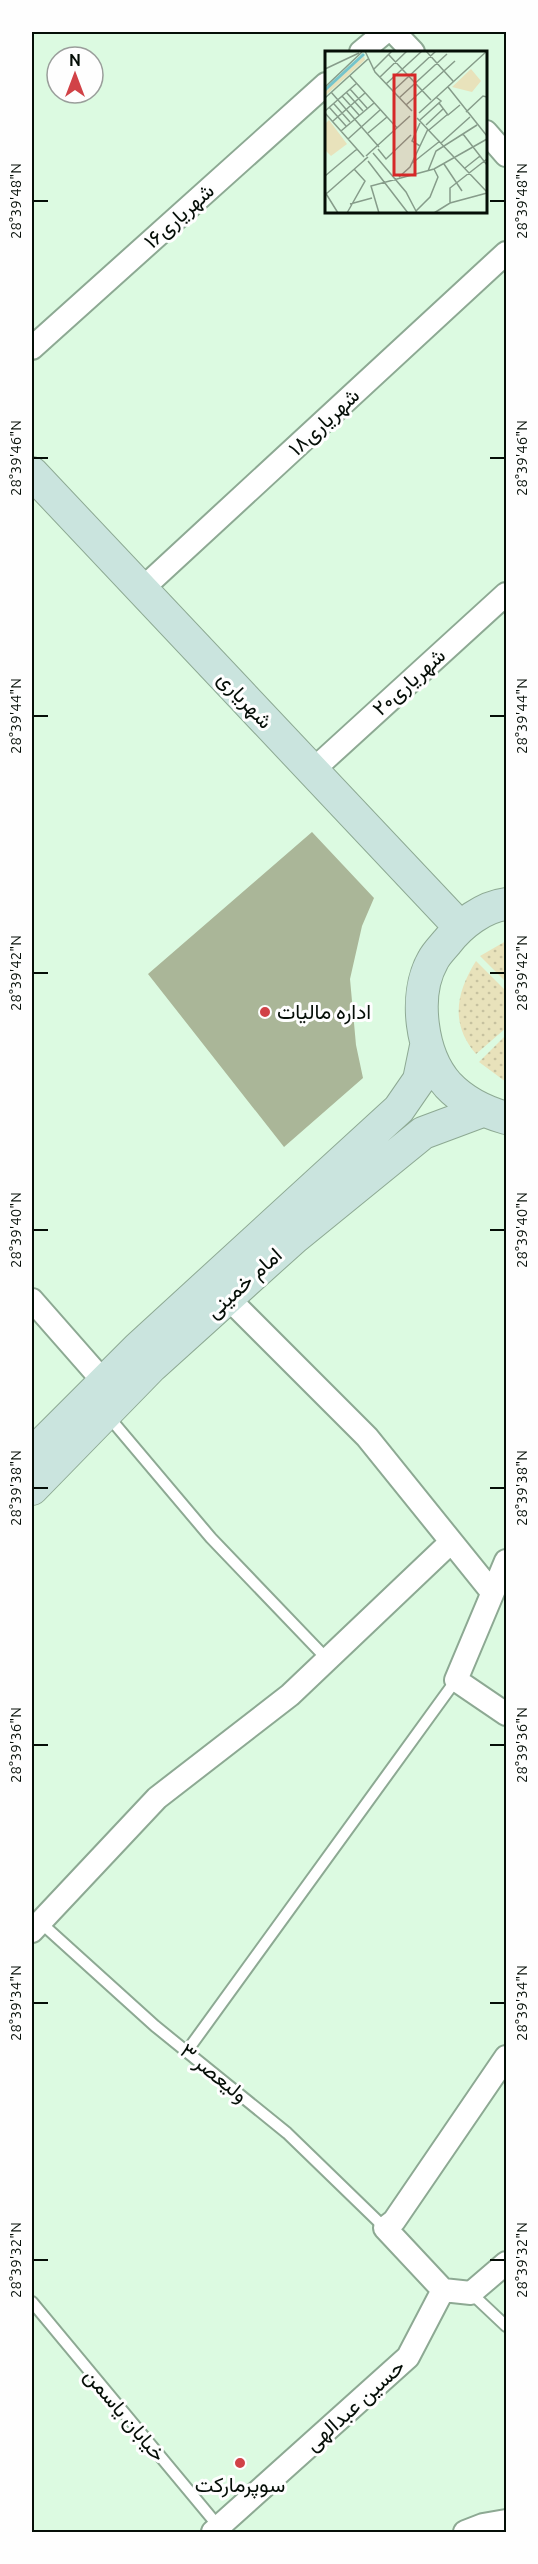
<svg xmlns="http://www.w3.org/2000/svg" width="538" height="2564" viewBox="0 0 538 2564" font-family="Ubuntu,Vazirmatn,sans-serif">
<style>
.green{fill:url(#green-dots)}
.building{fill:#aab698}
.lines{fill:none;stroke-linecap:round;stroke-linejoin:round}
.lane-casing{stroke:#8da993;stroke-width:14}
.street-casing{stroke:#8da993;stroke-width:26}
.secondary-casing{stroke:#8da993;stroke-width:34}
.lane{stroke:#fff;stroke-width:10}
.street{stroke:#fff;stroke-width:22}
.secondary{stroke:#cae4de;stroke-width:32}
.ticks{fill:none;stroke:#050e07;stroke-width:2}
.poi-dot{fill:#d14247;stroke:#fefefe;stroke-width:2}
.labels{text-anchor:middle;stroke-width:6;stroke-linejoin:round;paint-order:stroke}
.street-label{font-size:21px;fill:#050e07;stroke:#fefefe}
.poi-label{font-size:21px;fill:#050e07;stroke:#fefefe;text-anchor:start}
.inset-river{fill:none;stroke:#75c4cb;stroke-width:3}
.inset-road{fill:none;stroke:#869c8a;stroke-width:1.5}
.view{fill:#d62828;fill-opacity:0.15;stroke:#d62828;stroke-width:3}
.inset-edge{fill:none;stroke:#050e07;stroke-width:3}
.neatline{fill:none;stroke:#050e07;stroke-width:2}
.ticks-label{font-size:15px;text-anchor:middle;fill:#050e07}
</style>
<defs>
<pattern id="green-dots" width="8" height="8" patternUnits="userSpaceOnUse" patternTransform="scale(1.5)"><rect width="8" height="8" fill="#e8e2bb"/><path d="M2 2h.1M6 6h.1" fill="none" stroke="#c6c19f" stroke-width="1.8" stroke-linecap="round"/></pattern>
</defs>
<rect width="100%" height="100%" fill="#dcfae1"/>
<path class="green" d="M506 941V982L480 956Z
M476 961 506 991V1028L476 1054C450 1024 456 993 476 961Z
M506 1035V1082L479 1062Z"/>
<path class="building" d="M312 832 374 898 362 926 350 979 356 1045 363 1078 284 1147 148 974Z"/>
<g class="lines">
<g class="lane-casing">
<path id="lane" d="M108 1416 211 1538 327 1659
M40 1922 155 2026 287 2133 385 2228
M187 2051 456 1680
M471 2293 506 2326
M32 2302 219 2527"/>
</g>
<g class="street-casing">
<path id="street" d="M394 32 413 52
M361 52 385 32
M486 132 506 155
M32 348 326 84
M141 590 506 253
M312 771 506 594
M228 1298 367 1437 492 1592
M32 1300 104 1382
M506 1561 456 1680 506 1714
M32 1931 157 1798 290 1695 451 1542
M443 2290 471 2293 506 2263
M213 2532 408 2357 443 2290 385 2228 394 2221 506 2057
M465 2532 483 2525 506 2521"/>
</g>
<g class="secondary-casing">
<path id="secondary" d="M32 473 459 926
M506 904C483 907 461 924 447 942 442 948 436 954 433 960 413 995 421 1055 448 1085 464 1102 485 1112 506 1118
M32 1454 138 1348 399 1109 419 1080 426 1046
M32 1489 152 1366 294 1238 423 1133 482 1111"/>
</g>
<use href="#lane" class="lane"/>
<use href="#street" class="street"/>
<use href="#secondary" class="secondary"/>
</g>
<path class="ticks" d="M33 201H48M490 201H505M33 458H48M490 458H505M33 716H48M490 716H505M33 973H48M490 973H505M33 1230H48M490 1230H505M33 1488H48M490 1488H505M33 1745H48M490 1745H505M33 2003H48M490 2003H505M33 2260H48M490 2260H505"/>
<g class="poi-dot">
<circle cx="265" cy="1012" r="6"/>
<circle cx="240" cy="2463" r="6"/>
</g>
<g class="labels">
<g class="street-label">
<text transform="translate(179 216) rotate(-42)" y="7">شهریاری۱۶</text>
<text transform="translate(324 422) rotate(-43)" y="7">شهریاری۱۸</text>
<text transform="translate(409 682) rotate(-42)" y="7">شهریاری۲۰</text>
<text transform="translate(245 700) rotate(47)" y="7">شهریاری</text>
<text transform="translate(244 1283) rotate(-42)" y="7">امام خمینی</text>
<text transform="translate(214 2073) rotate(39)" y="7">ولیعصر ۳</text>
<text transform="translate(355 2405) rotate(-42)" y="7">حسین عبدالهی</text>
<text transform="translate(125 2415) rotate(50)" y="7">خیابان یاسمن</text>
</g>
<g class="poi-label">
<text x="277" y="1019">اداره مالیات</text>
<text x="240" y="2492" text-anchor="middle">سوپرمارکت</text>
</g>
</g>
<g transform="translate(325 51)">
<rect width="162" height="162" fill="#dcfae1"/>
<path d="M39 5 40 9 0 45V40ZM146 18 156 30 147 41 127 36Z" fill="#e8e2bb"/>
<path d="M4 69 22 93 6 105 0 99V73Z" fill="#e8e2bb"/>
<path class="inset-river" d="M0 39 39 3"/>
<path class="inset-road" d="M40 0 50 21 87 60M101 0 128 30M64 4 106 49M0 18 34 2M48 19 67 0M25 25 72 77M55 26 82 0M61 33 97 0M0 36 37 1M123 36 162 85M25 38 42 57M68 40 111 0M6 41 54 96M21 41 38 60M17 45 34 64M0 47 43 8M74 47 122 3M114 52 123 64 135 54M9 53 25 71M81 54 130 10M4 56 21 75M0 60 32 32M141 61 158 45 162 46M0 62 39 106M94 62 162 0M92 67 162 141M95 69 116 50 111 46M8 70 40 42M101 74 118 58M104 79 123 63M16 80 49 52M43 82 62 66M138 83 162 114M23 88 55 59M116 92 145 66M95 95 87 90 95 72M53 98 61 108 86 84M48 102 81 141 92 162M41 105 85 65M43 110 83 162M86 113 115 90M119 113 137 140M140 117 155 105M103 120 111 100 152 74M0 125 32 98M74 126 85 116 103 78M0 141 13 162M1 143 43 106 39 109M125 152V137L162 108M25 153 47 147M91 160 105 146 113 126 109 118M22 162 40 130 29 118M54 162 46 135 109 118 162 88M109 162 125 152 162 142"/>
<path class="view" d="M69 24H90V124H69Z"/>
<rect width="162" height="162" class="inset-edge"/>
</g>
<rect width="538" height="2564" fill="none" stroke="#fefefe" stroke-width="66"/>
<g transform="translate(75 75)"><circle r="28" fill="#fefefe" stroke="#9a9e9b" stroke-width="1.5"/>
<path d="M0-4.5L10 22L0 15L-10 22Z" fill="#d14247"/>
<text y="-9" font-size="16" font-weight="bold" text-anchor="middle" fill="#050e07">N</text>
</g>
<rect x="33" y="33" width="472" height="2498" class="neatline"/>
<g class="ticks-label">
<text transform="translate(16 201) rotate(-90)" y="5">28°39'48"N</text>
<text transform="translate(522 201) rotate(-90)" y="5">28°39'48"N</text>
<text transform="translate(16 458) rotate(-90)" y="5">28°39'46"N</text>
<text transform="translate(522 458) rotate(-90)" y="5">28°39'46"N</text>
<text transform="translate(16 716) rotate(-90)" y="5">28°39'44"N</text>
<text transform="translate(522 716) rotate(-90)" y="5">28°39'44"N</text>
<text transform="translate(16 973) rotate(-90)" y="5">28°39'42"N</text>
<text transform="translate(522 973) rotate(-90)" y="5">28°39'42"N</text>
<text transform="translate(16 1230) rotate(-90)" y="5">28°39'40"N</text>
<text transform="translate(522 1230) rotate(-90)" y="5">28°39'40"N</text>
<text transform="translate(16 1488) rotate(-90)" y="5">28°39'38"N</text>
<text transform="translate(522 1488) rotate(-90)" y="5">28°39'38"N</text>
<text transform="translate(16 1745) rotate(-90)" y="5">28°39'36"N</text>
<text transform="translate(522 1745) rotate(-90)" y="5">28°39'36"N</text>
<text transform="translate(16 2003) rotate(-90)" y="5">28°39'34"N</text>
<text transform="translate(522 2003) rotate(-90)" y="5">28°39'34"N</text>
<text transform="translate(16 2260) rotate(-90)" y="5">28°39'32"N</text>
<text transform="translate(522 2260) rotate(-90)" y="5">28°39'32"N</text>
</g>
</svg>
